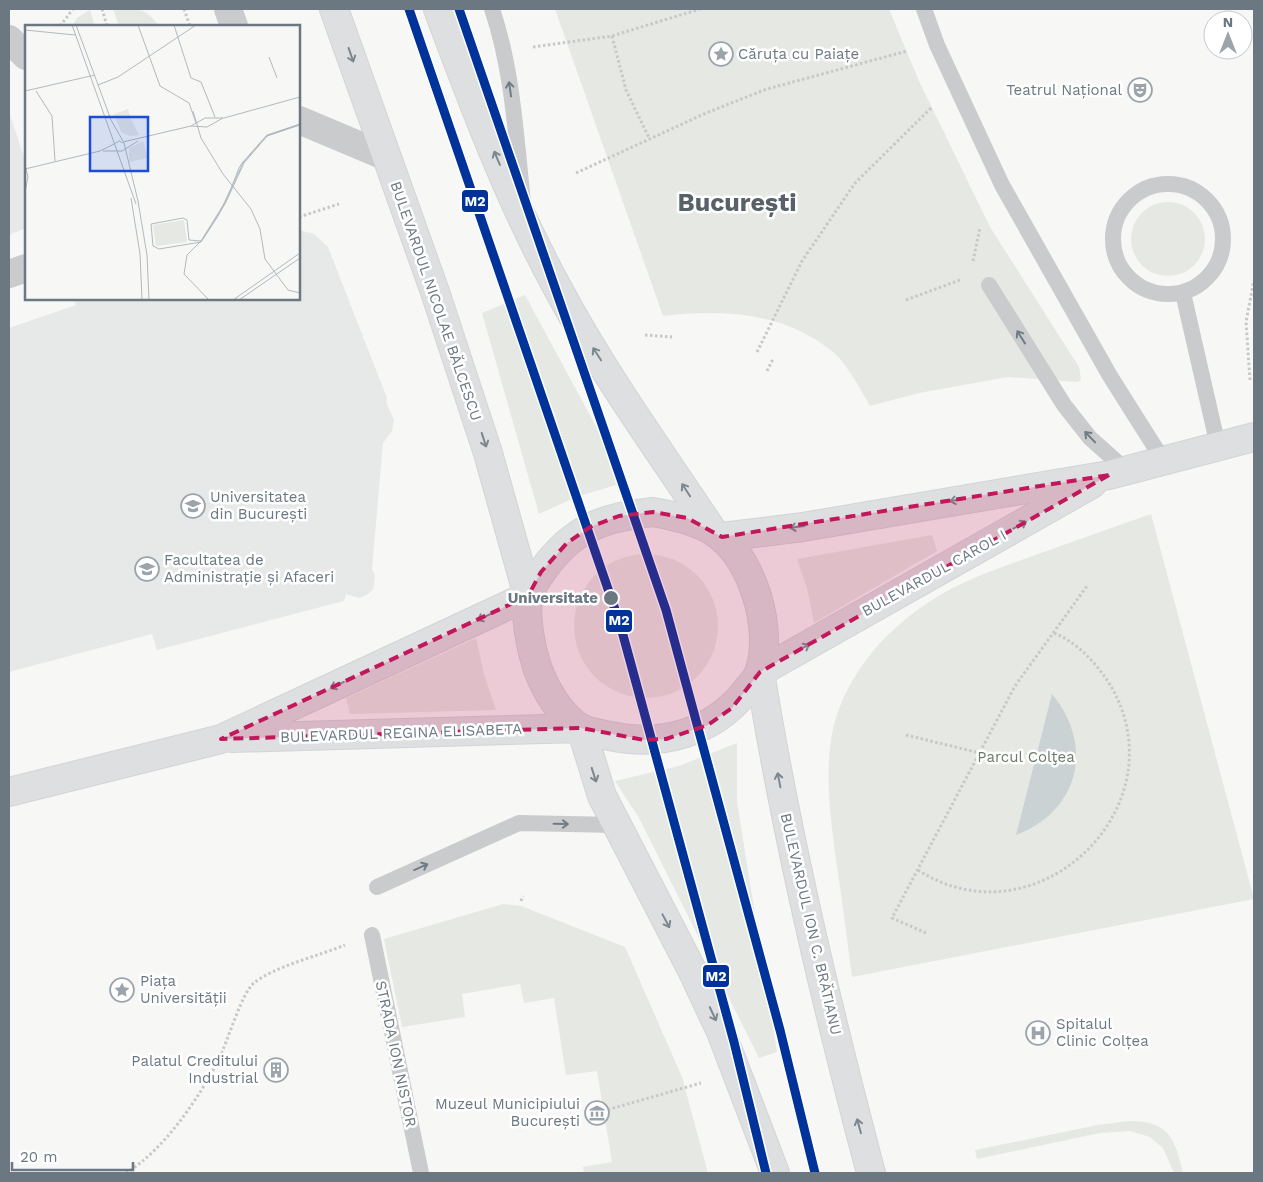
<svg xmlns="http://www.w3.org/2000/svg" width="1263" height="1182" viewBox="0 0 1263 1182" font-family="'Work Sans',sans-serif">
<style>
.built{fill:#e7e8e8}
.green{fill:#e6e8e4}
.water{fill:#cbd2d4}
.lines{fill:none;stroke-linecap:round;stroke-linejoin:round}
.primary-casing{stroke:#d3d4d4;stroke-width:30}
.path{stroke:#c7c8c9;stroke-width:3;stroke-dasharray:2.5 2.5;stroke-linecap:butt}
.lane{stroke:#c9cbcc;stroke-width:16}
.street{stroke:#c9cbcc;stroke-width:28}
.primary{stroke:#dedfe0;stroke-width:28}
.metro-1-casing{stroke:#fff;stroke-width:12}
.metro-1{stroke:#039;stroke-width:9}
.oneway{stroke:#7c8790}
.oneway2{stroke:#707c86}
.marked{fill:#c2185b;fill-opacity:0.2;stroke:#c2185b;stroke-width:4;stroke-dasharray:10 6;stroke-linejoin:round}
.stop-dot{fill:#6b7882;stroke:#fff;stroke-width:2}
.labels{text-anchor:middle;stroke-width:5;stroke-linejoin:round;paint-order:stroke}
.poi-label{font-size:15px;fill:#6b7882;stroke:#fff;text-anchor:start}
.street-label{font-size:15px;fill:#6b7882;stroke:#fff}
.stop-label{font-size:15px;font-weight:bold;fill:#6b7882;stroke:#fff;text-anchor:end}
.park-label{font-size:15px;fill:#6c7a69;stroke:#fff}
.town-label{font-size:25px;font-weight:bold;fill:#586168;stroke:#fff}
.inset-road{fill:none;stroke:#b2b9be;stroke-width:1}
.view{fill:#1d4ed8;fill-opacity:0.15;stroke:#1d4ed8;stroke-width:2.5}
.inset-edge{fill:none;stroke:#6b7882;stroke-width:2.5}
.line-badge{stroke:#fff;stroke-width:2}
.badge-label{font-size:14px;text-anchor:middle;font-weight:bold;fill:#fff}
</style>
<rect width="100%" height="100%" fill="#f7f7f6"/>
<path class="built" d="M9 112 26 163V228L9 235Z
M299 230 314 234 328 247 387 398 386 402 394 420 392 431 383 443 372 569 375 576 373 589 367 595 359 598 346 594 344 601 157 650 152 634 9 672V328L76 305 74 299H299Z"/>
<path class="green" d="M113 9C136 9 144 6 159 26H119Z
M555 9H889L919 81 990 227 1079 367 1081 379 1078 382 1008 377 919 393 870 406C861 390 847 364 833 352 785 312 722 309 663 316Z
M90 10 95 26H72L77 18Z
M1131 239a37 37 0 1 1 74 0a37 37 0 1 1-74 0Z
M525 295 626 482 576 497 539 514 482 313Z
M1151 514 1254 899 852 977C847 938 842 899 836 860 831 821 825 779 831 740 840 681 883 631 932 600 961 581 997 569 1030 557 1070 543 1110 528 1151 514Z
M932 535 937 551 814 623 807 588 797 559Z
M574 626a72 72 0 1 1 144 0a72 72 0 1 1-144 0Z
M476 638 484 674 496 710 350 714 346 698Z
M737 743V802L777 1052 759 1058 639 818 615 781 679 766Z
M503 904 521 906 625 947 682 1077 708 1173H584L583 1167 612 1162 597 1071 566 1075 554 998 524 1003 520 984 462 994 465 1017 402 1027 384 939Z
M1129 1121C1169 1121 1175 1138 1183 1173H1174L1163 1148 1150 1137 1130 1131 1100 1133 977 1159 975 1150 1098 1125Z"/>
<path class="water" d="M1052 694C1095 746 1079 811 1016 835Z"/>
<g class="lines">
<g class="primary-casing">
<path id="primary" d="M334 9 435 292 488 453 528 596
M438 9C473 103 509 199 557 287 602 372 659 450 712 530
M653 512C704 521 733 533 753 585 763 610 768 644 760 670 758 678 750 686 745 692 712 733 661 747 610 736 601 734 588 732 580 728 560 715 545 689 537 667 531 648 524 616 529 596 531 586 538 577 543 570 573 528 604 517 653 512Z
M722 537 803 527 1109 475 1254 437
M760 672C787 841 827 1008 871 1173
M760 672 1092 484
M581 728 602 796 692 970 721 1032 775 1173
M232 738 581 728
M9 792 221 739 528 596"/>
</g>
<path class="path" d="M102 9 107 26
M184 9 190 26
M60 26 73 9
M612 36 626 90 649 138
M533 47 612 36 700 9
M576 173 706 113 767 89 907 51
M299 217 339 204
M973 261 980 228
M906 300 960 280
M645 335 672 337
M757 352 802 261 855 183 932 107
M767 371 773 359
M1250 380 1246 322 1254 280
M906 735 980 753
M918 870C1037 947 1184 805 1109 683 1095 662 1078 643 1054 633
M521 901 523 896
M926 933 892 918 1015 686 1087 586
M603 1111 701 1083
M126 1173C164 1150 199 1098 219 1059 227 1043 242 992 254 983 273 967 321 955 345 945"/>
<path class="lane" d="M492 9C513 71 516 138 523 202
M924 9 937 45 1002 185 1110 376 1163 460
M1113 239a55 55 0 1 1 110 0a55 55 0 1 1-110 0Z
M989 285 1064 405 1090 438 1126 470
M1183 293 1218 446
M377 887 519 823 616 825
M372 935 421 1173"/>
<path class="street" d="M228 9 234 26
M9 39 26 56
M299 120 387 157
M9 274 26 268"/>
<use href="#primary" class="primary"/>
<g class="metro-1-casing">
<path id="metro-1" d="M409 9 620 624 734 1042 766 1173
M459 9 666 610 780 1030 815 1173"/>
</g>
<use href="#metro-1" class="metro-1"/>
</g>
<defs><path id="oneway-shaft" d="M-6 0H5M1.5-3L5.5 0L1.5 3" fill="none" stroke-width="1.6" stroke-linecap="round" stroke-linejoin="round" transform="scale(1.25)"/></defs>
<g class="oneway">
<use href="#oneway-shaft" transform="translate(351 55) rotate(71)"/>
<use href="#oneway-shaft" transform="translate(497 158) rotate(-113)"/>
<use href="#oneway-shaft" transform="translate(597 354) rotate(-123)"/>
<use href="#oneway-shaft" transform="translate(484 440) rotate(72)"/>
<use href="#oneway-shaft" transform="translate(686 490) rotate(-123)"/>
<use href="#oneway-shaft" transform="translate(957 500) rotate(170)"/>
<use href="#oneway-shaft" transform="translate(1020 525) rotate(-29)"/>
<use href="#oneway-shaft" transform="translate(797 527) rotate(173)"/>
<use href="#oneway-shaft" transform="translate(484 617) rotate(155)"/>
<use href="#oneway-shaft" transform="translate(803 648) rotate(-29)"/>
<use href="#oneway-shaft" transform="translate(337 685) rotate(155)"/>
<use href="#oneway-shaft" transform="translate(594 775) rotate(72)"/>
<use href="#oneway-shaft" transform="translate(779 780) rotate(-101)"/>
<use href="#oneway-shaft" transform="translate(666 921) rotate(62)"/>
<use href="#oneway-shaft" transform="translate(713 1014) rotate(65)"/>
<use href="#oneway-shaft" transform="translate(859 1126) rotate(-105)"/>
</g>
<g class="oneway2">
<use href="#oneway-shaft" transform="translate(510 89) rotate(-98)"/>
<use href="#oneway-shaft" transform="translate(1021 337) rotate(-122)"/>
<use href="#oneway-shaft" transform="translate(1090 437) rotate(-134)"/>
<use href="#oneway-shaft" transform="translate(561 824) rotate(1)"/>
<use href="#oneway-shaft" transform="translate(421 867) rotate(-24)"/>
</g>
<path class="marked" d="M1109 475 760 672 732 708 708 725 666 739 644 740 581 728 221 739 528 596 541 572 567 543 590 527 619 516 653 512 687 518 722 537Z"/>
<defs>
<g id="sight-ring" transform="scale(1.25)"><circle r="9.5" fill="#fff" stroke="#9ca4ab" stroke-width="1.5"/><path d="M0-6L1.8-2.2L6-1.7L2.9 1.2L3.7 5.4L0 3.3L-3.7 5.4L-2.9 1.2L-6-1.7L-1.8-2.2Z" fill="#9ca4ab"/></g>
<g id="theatre-ring" transform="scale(1.25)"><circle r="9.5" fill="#fff" stroke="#9ca4ab" stroke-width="1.5"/><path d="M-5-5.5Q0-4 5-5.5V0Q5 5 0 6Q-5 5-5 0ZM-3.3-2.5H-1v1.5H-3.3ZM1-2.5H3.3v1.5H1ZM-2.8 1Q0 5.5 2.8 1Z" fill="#9ca4ab"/></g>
<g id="university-ring" transform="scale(1.25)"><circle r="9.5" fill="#fff" stroke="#9ca4ab" stroke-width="1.5"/><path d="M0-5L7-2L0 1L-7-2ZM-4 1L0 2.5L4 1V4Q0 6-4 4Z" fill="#9ca4ab"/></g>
<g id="hospital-ring" transform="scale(1.25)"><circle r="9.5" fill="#fff" stroke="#9ca4ab" stroke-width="1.5"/><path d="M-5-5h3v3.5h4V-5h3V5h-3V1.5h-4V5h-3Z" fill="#9ca4ab"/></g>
<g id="building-ring" transform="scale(1.25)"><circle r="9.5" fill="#fff" stroke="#9ca4ab" stroke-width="1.5"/><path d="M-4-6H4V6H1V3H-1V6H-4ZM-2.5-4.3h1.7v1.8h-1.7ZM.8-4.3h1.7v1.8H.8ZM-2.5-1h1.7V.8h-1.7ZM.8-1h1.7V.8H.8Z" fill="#9ca4ab"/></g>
<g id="museum-ring" transform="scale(1.25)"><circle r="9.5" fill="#fff" stroke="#9ca4ab" stroke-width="1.5"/><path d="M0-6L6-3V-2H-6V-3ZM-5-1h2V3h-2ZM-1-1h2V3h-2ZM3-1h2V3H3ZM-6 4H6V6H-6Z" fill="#9ca4ab"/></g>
</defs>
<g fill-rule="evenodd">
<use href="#sight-ring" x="721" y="54"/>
<use href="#theatre-ring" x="1140" y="90"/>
<use href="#university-ring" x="193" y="506"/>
<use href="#university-ring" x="147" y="569"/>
<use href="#sight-ring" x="122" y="990"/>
<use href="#hospital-ring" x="1038" y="1033"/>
<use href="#building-ring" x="276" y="1070"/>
<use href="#museum-ring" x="597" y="1113"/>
</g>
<circle class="stop-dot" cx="611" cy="598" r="8"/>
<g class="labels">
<g class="poi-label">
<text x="738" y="59">Căruța cu Paiațe</text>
<text x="1122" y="95" text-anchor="end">Teatrul Național</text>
<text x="210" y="502">Universitatea<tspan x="210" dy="17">din București</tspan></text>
<text x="164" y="565">Facultatea de<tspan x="164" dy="17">Administrație și Afaceri</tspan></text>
<text x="140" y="986">Piața<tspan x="140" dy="17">Universității</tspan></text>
<text x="1056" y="1029">Spitalul<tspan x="1056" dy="17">Clinic Colțea</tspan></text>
<text x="258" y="1066" text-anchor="end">Palatul Creditului<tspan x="258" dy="17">Industrial</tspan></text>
<text x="580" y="1109" text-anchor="end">Muzeul Municipiului<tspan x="580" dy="17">București</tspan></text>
</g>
<g class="street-label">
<text transform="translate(436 301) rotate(71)" y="5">BULEVARDUL NICOLAE BĂLCESCU</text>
<text transform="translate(934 573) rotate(-29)" y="5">BULEVARDUL CAROL I</text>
<text transform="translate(401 733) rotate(-2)" y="5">BULEVARDUL REGINA ELISABETA</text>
<text transform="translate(811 924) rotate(77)" y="5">BULEVARDUL ION C. BRĂTIANU</text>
<text transform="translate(396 1054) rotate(78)" y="5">STRADA ION NISTOR</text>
</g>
<g class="stop-label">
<text x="598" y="603">Universitate</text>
</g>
<g class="park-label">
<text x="1026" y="762">Parcul Colţea</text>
</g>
<g class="town-label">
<text x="737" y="211">București</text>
</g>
</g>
<g transform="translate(25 25)">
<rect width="275" height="275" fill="#f7f7f6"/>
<path d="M103 84 107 96 114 110 105 111 96 107 89 89ZM118 116 123 133 104 137V123ZM159 195 162 217 131 221 128 200Z" fill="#e6e8e4"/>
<path class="inset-road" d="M47 0 111 179M51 0 86 95 98 116M113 0 135 61 164 78 171 98M149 0 166 53 176 57 190 92M0 5 50 10M244 32 252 53M73 60 93 52 171 0M0 66 70 50M11 66 27 91 30 136M168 86 176 113 198 149 226 184 235 204 240 234 263 265 275 268M275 99 242 110 217 138 214 143 202 174 176 216 164 215 162 195 158 193 126 199 128 221 134 224 176 217 200 179 219 138 242 111 275 100M166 101 182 102 198 93M98 117 166 101 180 93H199L275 72M89 119 94 116 99 118 113 176 122 230 124 275M78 126H97L113 116M0 140 3 152 0 167M0 144 75 126 89 119M106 173 115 229 117 275M184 275 159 249 162 230 178 214 193 191 218 138 242 111 275 99M208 275 275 228M214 275 275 233"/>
<path class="view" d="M65 92H123V146H65Z"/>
<rect width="275" height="275" class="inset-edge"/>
</g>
<g class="line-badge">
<rect x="461" y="189" width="28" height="24" rx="5" fill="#039"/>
<rect x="605" y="609" width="28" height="24" rx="5" fill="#039"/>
<rect x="702" y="964" width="28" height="24" rx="5" fill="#039"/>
</g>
<g class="badge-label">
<text x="475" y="206">M2</text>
<text x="619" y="625">M2</text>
<text x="716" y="981">M2</text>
</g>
<rect width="1263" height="1182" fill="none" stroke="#6b7882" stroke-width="20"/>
<g transform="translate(1228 35)"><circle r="24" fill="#ffffff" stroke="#c4c9cd"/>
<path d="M0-4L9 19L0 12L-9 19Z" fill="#9ca4ab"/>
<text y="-8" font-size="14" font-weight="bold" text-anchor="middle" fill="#6b7882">N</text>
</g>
<path d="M12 1162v8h121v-8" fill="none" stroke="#6b7882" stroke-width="2.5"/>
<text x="20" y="1162" font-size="15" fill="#6b7882" stroke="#ffffff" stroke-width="4" paint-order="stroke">20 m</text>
</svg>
